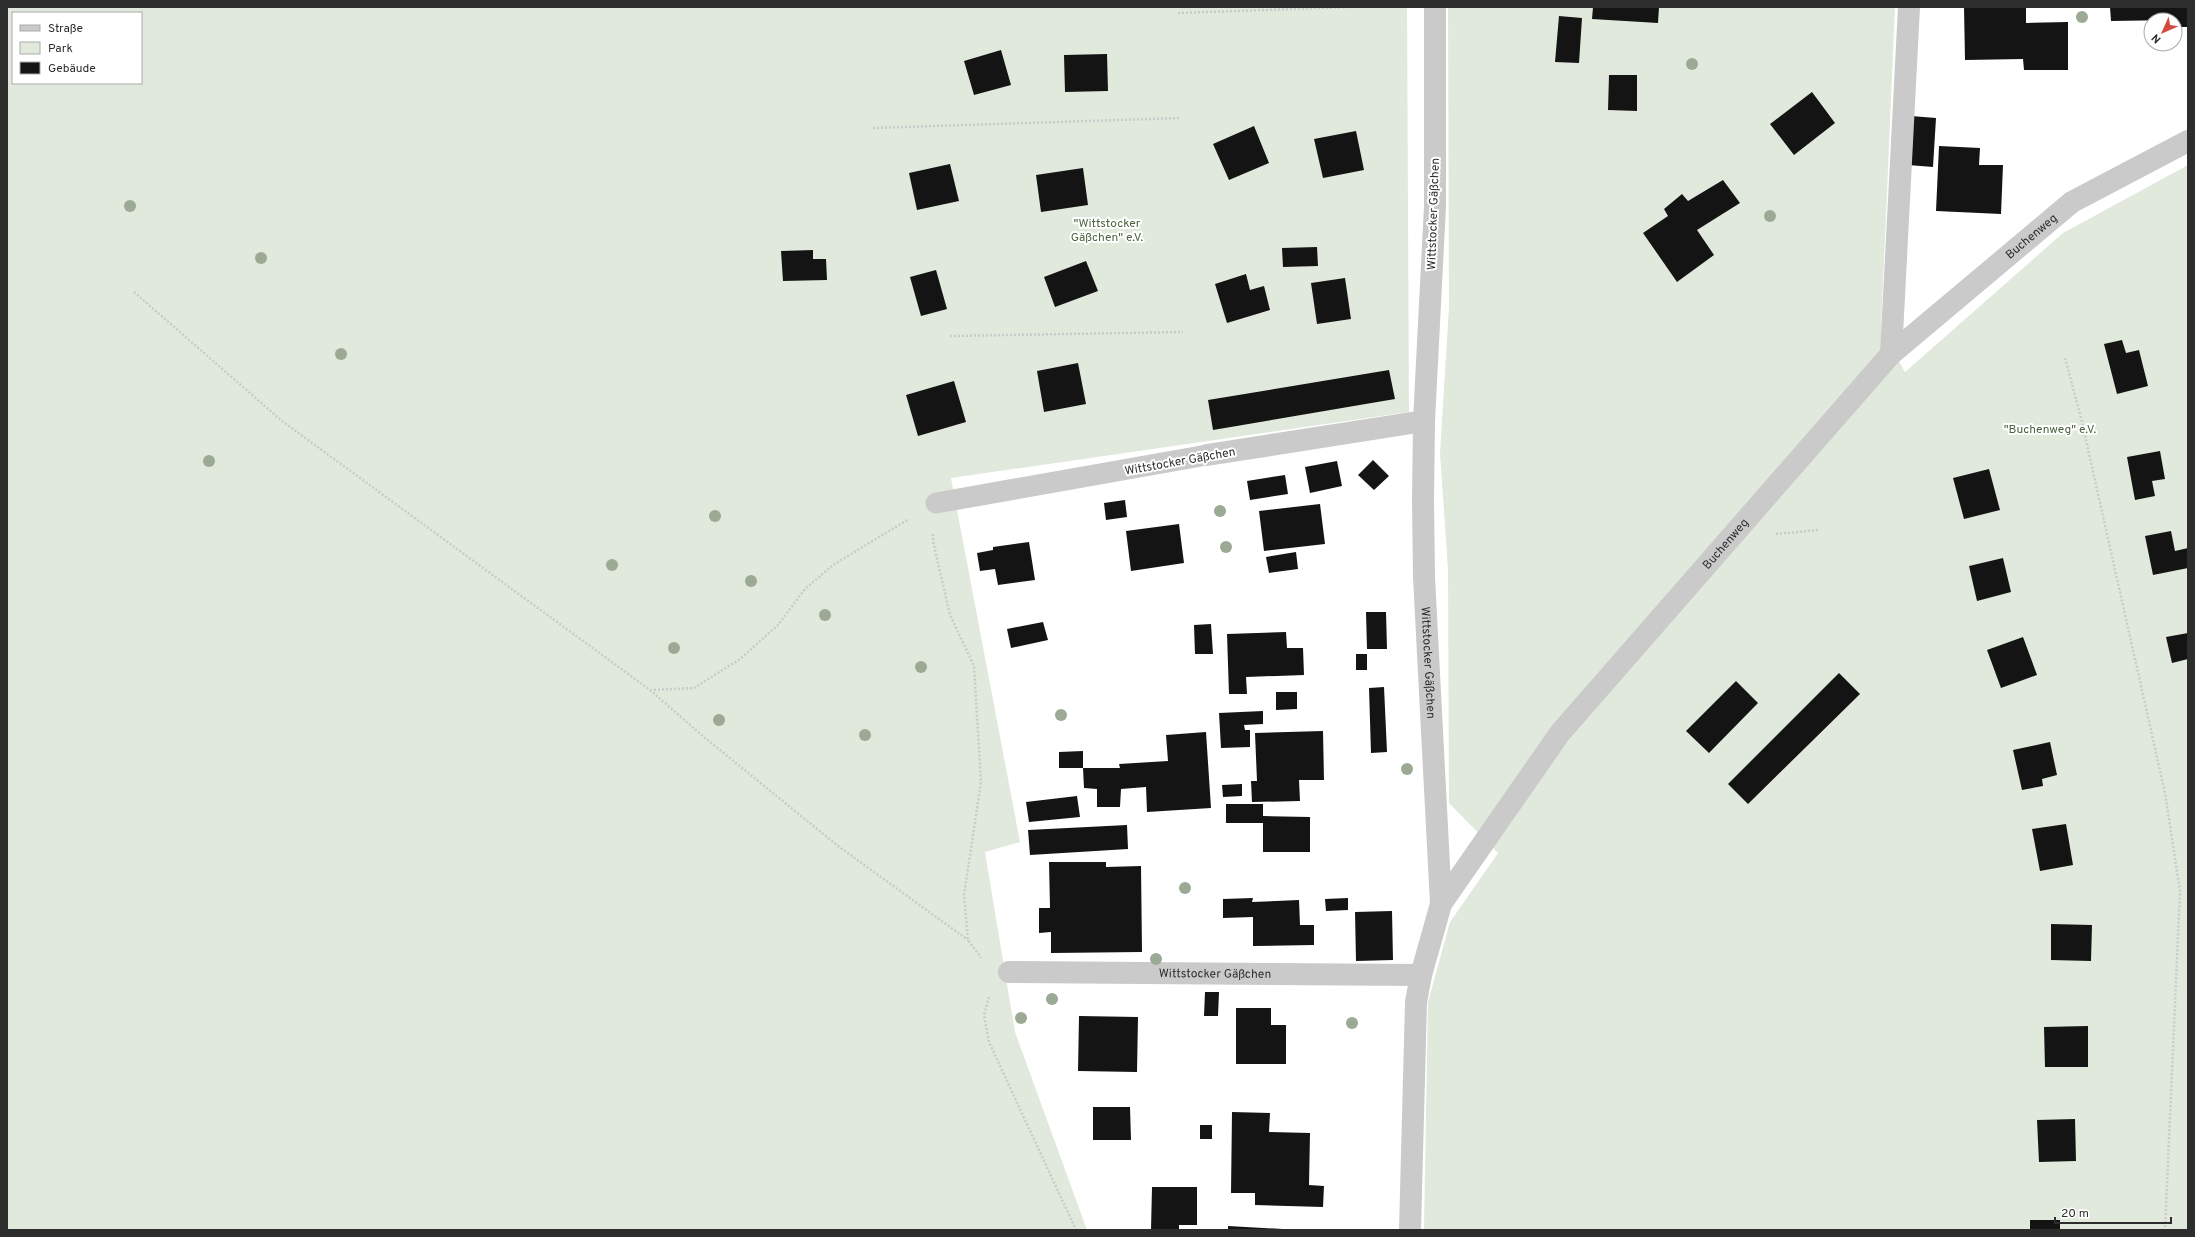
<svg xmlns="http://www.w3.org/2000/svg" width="2195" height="1237" viewBox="0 0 2195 1237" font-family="Overpass,sans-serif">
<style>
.green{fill:#e1e9dc;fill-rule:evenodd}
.building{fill:#141414}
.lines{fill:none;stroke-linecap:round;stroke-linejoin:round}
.path{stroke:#cacaca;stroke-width:2.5;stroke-dasharray:2 2;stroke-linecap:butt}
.lane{stroke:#cacaca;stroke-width:21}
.street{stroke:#cacaca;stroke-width:22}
.tree{fill:#9caa95}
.labels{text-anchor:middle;stroke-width:4;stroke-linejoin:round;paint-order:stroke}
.street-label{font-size:12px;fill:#2d2d2d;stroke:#fff}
.park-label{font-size:12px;fill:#4b643f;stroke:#fff}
</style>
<rect width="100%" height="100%" fill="#fff"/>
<path class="green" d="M7 7H1407L1409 412 951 478 1020 842 985 852 1015 1032 1087 1230H7ZM13 13H141V83H13Z
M1448 7H1895L1881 330 1905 372 2063 233 2188 165V1230H1424L1428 1002 1450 922 1498 853 1449 803 1448 570 1440 453 1449 307Z"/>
<path class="building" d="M1593 7H1659L1658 23 1592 19Z
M1964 7H2026V23L2068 22V70H2024L2023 59 1965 60Z
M2110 7H2188V27H2175V20L2111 21Z
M1559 16 1582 18 1579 63 1555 62Z
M1001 50 1011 85 974 95 964 61Z
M1107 54 1108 91 1065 92 1064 55Z
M1609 75H1637V111L1608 110Z
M1812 92 1835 123 1794 155 1770 124Z
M1911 116 1936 118 1933 167 1908 165Z
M1254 126 1269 163 1229 180 1213 144Z
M1356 131 1364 170 1323 178 1314 139Z
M1939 146 1980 148 1979 165H2003L2001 214 1936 211Z
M950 164 959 201 917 210 909 173Z
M1083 168 1088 205 1041 212 1036 175Z
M1723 180 1740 203 1697 230 1714 255 1677 282 1643 233 1668 216 1664 209 1682 194 1688 201Z
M1317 247 1318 266 1283 267 1282 248Z
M813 250V259H826L827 280 783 281 781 251Z
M1086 261 1098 291 1055 307 1044 277Z
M936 270 947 309 921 316 910 277Z
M1246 274 1250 290 1264 286 1270 310 1227 323 1215 284Z
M1345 278 1351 319 1317 324 1311 283Z
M2122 340 2126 353 2139 350 2148 386 2117 394 2104 344Z
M1078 363 1086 404 1044 412 1037 371Z
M1389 370 1395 399 1213 430 1208 400Z
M954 381 966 422 918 436 906 395Z
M2160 451 2165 479 2152 481 2155 496 2135 500 2127 457Z
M1373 460 1389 476 1374 490 1358 475Z
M1337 461 1342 486 1310 493 1305 467Z
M1989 469 2000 510 1964 519 1953 478Z
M1285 475 1288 494 1250 500 1247 481Z
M1125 500 1127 517 1106 520 1104 503Z
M1320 504 1325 544 1264 551 1259 511Z
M1179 524 1184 563 1131 571 1126 531Z
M2171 531 2175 551 2188 548V568L2153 575 2145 536Z
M1029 542 1035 580 998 585 995 569 980 571 977 553 993 550V547Z
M1296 552 1298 569 1269 573 1266 557Z
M2003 558 2011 592 1977 601 1969 566Z
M1366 612H1386L1387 649H1367Z
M1043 622 1048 640 1011 648 1007 629Z
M1211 624 1213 654H1195L1194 625Z
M1286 632 1287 648H1303L1304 675 1246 677 1247 694H1229L1227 634Z
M2188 633V659L2172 663 2166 637Z
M2023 637 2037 675 2001 688 1987 650Z
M1356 654H1367V670H1356Z
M1839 673 1860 694 1748 804 1728 784Z
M1736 681 1758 703 1709 753 1686 731Z
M1384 687 1387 752 1371 753 1369 688Z
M1276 692H1297V709L1276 710Z
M1263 711V724L1244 725 1245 730H1250V747L1221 748 1219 713Z
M1323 731 1324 780H1299L1300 801 1252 802 1251 781H1257L1255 733Z
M1206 732 1211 808 1147 812 1146 787 1121 789 1120 807H1097V789L1084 788 1083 768H1059V752L1083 751V768H1120L1119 764 1168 761 1166 735Z
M2050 742 2057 775 2042 779 2043 786 2022 790 2013 750Z
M1242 784V796L1223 797 1222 785Z
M1077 796 1080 817 1029 822 1026 802Z
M1226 804H1263V816L1310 817V852H1263V823H1226Z
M2066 824 2073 865 2040 871 2032 829Z
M1127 825 1128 849 1030 855 1028 830Z
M1049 862H1106V867L1141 866 1142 952 1051 953V932L1039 933V908H1050Z
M1253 898 1252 902 1299 900 1300 925H1314V945L1253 946V917L1223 918V899Z
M1348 898V910L1326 911 1325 899Z
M1392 911 1393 960 1356 961 1355 912Z
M2051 924 2092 925 2091 961 2051 960Z
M1205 992H1219L1218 1016H1204Z
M1236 1008H1271V1025H1286V1064H1236Z
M1079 1016 1138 1017 1137 1072 1078 1071Z
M2088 1026V1067H2045L2044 1027Z
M1093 1107H1130L1131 1140H1093Z
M1232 1112 1270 1113 1269 1132 1310 1133 1309 1185 1324 1186 1323 1207 1255 1205V1193H1231Z
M2075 1119 2076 1161 2039 1162 2037 1120Z
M1200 1125H1212V1139H1200Z
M1152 1187H1197V1225H1179V1230H1151Z
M2030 1220H2060V1230H2030Z
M1228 1226 1283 1229V1230H1228Z"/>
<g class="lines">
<path class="path" d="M1178 13 1351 7
M873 128 1180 118
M134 292 282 421 650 690 704 737 838 846 968 940
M950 336 1183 332
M2065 358 2081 418 2165 793 2180 891 2165 1230
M933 534V541L950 615 974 666 981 782 964 895 968 940 981 958
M1776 534 1819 530
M650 690 694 688 740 659 778 625 805 589 833 565 909 519
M989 997 984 1015 989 1042 1076 1230"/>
<path class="lane" d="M936 503 1207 455"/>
<g class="street">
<path id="s1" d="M1435 7V206L1424 421 1423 500 1424 577 1441 904"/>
<path d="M1891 354 1909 7"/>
<path d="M1207 455 1424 421"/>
<path id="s2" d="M1009 972 1421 975"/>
<path id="s3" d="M1410 1230 1416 1002 1421 975 1441 904 1560 733 1891 354 2072 202 2188 141"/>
</g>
</g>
<g class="tree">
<circle cx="2082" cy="17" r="6"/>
<circle cx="1692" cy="64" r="6"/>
<circle cx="130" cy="206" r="6"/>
<circle cx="1770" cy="216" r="6"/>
<circle cx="261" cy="258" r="6"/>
<circle cx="341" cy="354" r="6"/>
<circle cx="209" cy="461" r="6"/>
<circle cx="1220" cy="511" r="6"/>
<circle cx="715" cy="516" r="6"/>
<circle cx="1226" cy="547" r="6"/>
<circle cx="612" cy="565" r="6"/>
<circle cx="751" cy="581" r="6"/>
<circle cx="825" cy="615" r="6"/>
<circle cx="674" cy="648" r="6"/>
<circle cx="921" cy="667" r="6"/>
<circle cx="1061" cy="715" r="6"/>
<circle cx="719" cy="720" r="6"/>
<circle cx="865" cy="735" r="6"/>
<circle cx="1407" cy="769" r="6"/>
<circle cx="1185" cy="888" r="6"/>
<circle cx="1156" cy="959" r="6"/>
<circle cx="1052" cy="999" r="6"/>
<circle cx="1021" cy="1018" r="6"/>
<circle cx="1352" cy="1023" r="6"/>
</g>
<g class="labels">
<g class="street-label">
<text transform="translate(1433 214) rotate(-88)" y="4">Wittstocker Gäßchen</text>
<text dy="4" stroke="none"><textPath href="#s3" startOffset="1224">Buchenweg</textPath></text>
<text transform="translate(1180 461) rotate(-10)" y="4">Wittstocker Gäßchen</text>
<text dy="4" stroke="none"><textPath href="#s3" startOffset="789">Buchenweg</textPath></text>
<text dy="4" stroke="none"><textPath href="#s1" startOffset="656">Wittstocker Gäßchen</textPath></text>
<text dy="4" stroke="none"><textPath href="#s2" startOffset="206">Wittstocker Gäßchen</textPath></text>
</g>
<g class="park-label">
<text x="1107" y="227">"Wittstocker<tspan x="1107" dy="14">Gäßchen" e.V.</tspan></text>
<text x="2050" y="433">"Buchenweg" e.V.</text>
</g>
</g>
<rect width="2195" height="1237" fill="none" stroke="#2d2d2d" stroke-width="16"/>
<rect x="12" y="12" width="130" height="72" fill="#ffffff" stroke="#ababab"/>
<rect x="20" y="25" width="20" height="6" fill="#cacaca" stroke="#ababab"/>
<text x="48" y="32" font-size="12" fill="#2d2d2d">Straße</text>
<rect x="20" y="42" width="20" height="12" fill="#e1e9dc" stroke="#ababab"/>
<text x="48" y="52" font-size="12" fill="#2d2d2d">Park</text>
<rect x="20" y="62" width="20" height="12" fill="#141414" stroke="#ababab"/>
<text x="48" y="72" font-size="12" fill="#2d2d2d">Gebäude</text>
<g transform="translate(2163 32) rotate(225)"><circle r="19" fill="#ffffff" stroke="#ababab"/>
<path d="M0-3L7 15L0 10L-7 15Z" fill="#d34a40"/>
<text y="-6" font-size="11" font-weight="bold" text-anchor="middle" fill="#2d2d2d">N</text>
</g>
<path d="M2055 1217v6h116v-6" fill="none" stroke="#2d2d2d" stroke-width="2"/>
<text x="2061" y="1217" font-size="12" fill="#2d2d2d" stroke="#ffffff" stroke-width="3" paint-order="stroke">20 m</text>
</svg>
